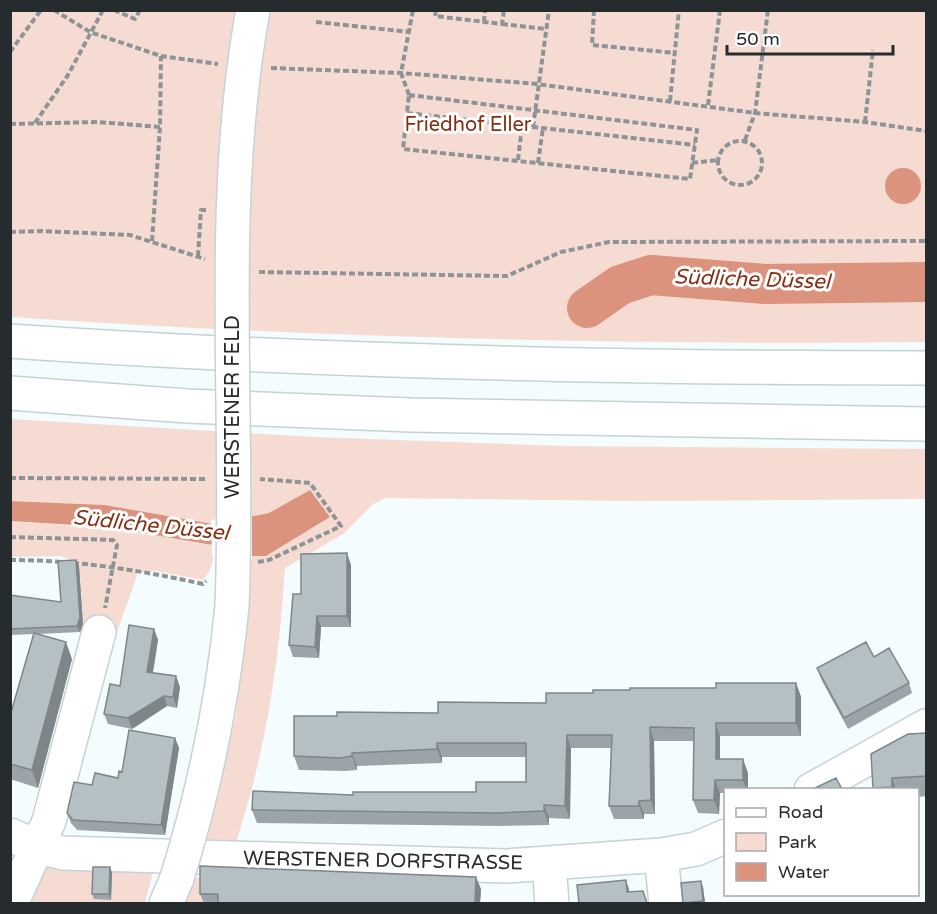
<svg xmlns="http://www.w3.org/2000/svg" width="937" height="914" viewBox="0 0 937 914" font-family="'Varela Round',sans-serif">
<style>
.green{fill:#f6dbd3}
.water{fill:#db937d}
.pier{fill:#f4fcfe}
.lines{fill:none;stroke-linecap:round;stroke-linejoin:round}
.river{stroke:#db937d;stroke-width:40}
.minor-casing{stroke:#c6d2d6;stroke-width:36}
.major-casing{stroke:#c6d2d6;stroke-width:36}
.highway-casing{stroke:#c6d2d6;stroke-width:36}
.path{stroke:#8e9496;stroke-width:4;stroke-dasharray:6 3;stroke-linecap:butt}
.minor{stroke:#fff;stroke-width:33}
.major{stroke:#fff;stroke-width:33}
.highway{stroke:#fff;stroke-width:33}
.major-bridge-casing{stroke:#c6d2d6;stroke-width:36;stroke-linecap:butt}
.major-bridge{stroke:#fff;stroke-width:33}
.wall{fill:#9ba5a9}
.shaded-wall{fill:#7e8689}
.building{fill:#b4c0c4;stroke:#7e8689;stroke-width:1.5}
.labels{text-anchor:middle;stroke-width:6;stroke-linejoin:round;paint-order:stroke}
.park-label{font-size:20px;fill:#822e10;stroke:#fff}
.street-label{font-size:20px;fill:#262b2d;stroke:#fff}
.water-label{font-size:21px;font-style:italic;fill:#853013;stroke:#fff}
</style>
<rect width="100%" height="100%" fill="#f4fcfe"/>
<path class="green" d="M10 11H926V278L756 276 662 268 641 269 579 304 586 311 639 284 926 288V342C621 345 315 338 11 317Z
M10 419 314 437 564 446 926 449V499L638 501 385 498 372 505 343 534 285 568C279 664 266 750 236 842L207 840 236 714 246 627 250 556H266L330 517 310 490 269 513 213 524 105 505 11 501Z
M10 521C79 525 146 533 214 545 214 559 212 572 202 580L156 571 138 573 115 638 84 630 79 563 60 556 11 557Z
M50 866 154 868 145 903 23 904 41 871Z
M192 878H204V903L183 904Z"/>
<path class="water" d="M885 186a18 18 0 1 1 36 0a18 18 0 1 1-36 0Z
M310 490 330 517 266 556H250L213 545 148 534 90 526 11 521 10 501 105 505 213 524 269 513Z"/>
<path class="pier" d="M252 514V559L212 557 211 520Z"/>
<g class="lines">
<path class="river" d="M587 308 620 285 651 275 765 284 926 282"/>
<g class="minor-casing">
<path id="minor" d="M811 790 926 726
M10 835 38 847 63 853 506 866 661 855 696 849 726 836
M661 855 666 904
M549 863 552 904
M11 904 49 821 99 632"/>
</g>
<g class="major-casing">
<path id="major" d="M166 904 177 878"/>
</g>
<g class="highway-casing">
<path id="highway" d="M10 341C315 362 621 368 926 368
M10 393 187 406 411 415 926 424"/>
</g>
<path class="path" d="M54 10 90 32 161 56 218 64
M114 10 135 19 140 10
M436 10 435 16 502 24 504 10
M594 10 592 45 676 53
M316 22 410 32
M484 22 485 10
M502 24 547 29
M10 52 41 10
M271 68 401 73 537 84 755 113 865 122 926 131
M409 95 697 130 690 179 403 149Z
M409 95 401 73 413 10
M670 101 679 10
M708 105 720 10
M407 113 695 145
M865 122 873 50
M35 123 68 75 103 10
M10 124 98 122 160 127 161 56
M533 127 549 10
M745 140 755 113 768 10
M718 163a22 22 0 1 1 44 0a22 22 0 1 1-44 0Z
M518 160 522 126
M538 163 543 128
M692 163 718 160
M10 232 41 231 130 235 205 259
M152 241 160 127
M198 256 201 210H208
M259 272 507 276 561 252 609 242 926 241
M10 478 208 479
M10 537 113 540 117 545 105 608
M10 560C77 560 139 570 203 584L206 581
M258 562 269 560 341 526 310 483 260 479"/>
<use href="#minor" class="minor"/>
<use href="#major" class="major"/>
<use href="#highway" class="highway"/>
<g class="major-bridge-casing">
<path id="major-bridge" d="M177 878C205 788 223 700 232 606 240 408 217 207 253 10"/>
</g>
<use href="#major-bridge" class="major-bridge"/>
</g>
<path class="wall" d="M351 565V627H321L319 658 293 657 289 645 301 594Z
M79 566 83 624 80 632 39 634 72 659 38 788 10 779V716L34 634 10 635V595L61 602Z
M154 629 158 640 153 673 180 687 177 708 167 706 132 729 108 724 104 714 120 686Z
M874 657 909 683 912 693 848 729 821 679 817 668Z
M796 683 801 697V736H720V759L748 773V789H726V793H720L719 814 698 813 693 800 694 741H654L655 814H644V819H614L609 806 611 748H571L570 819 549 818V825L501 826 257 823 252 810 353 795 476 792 526 782V757H442V763L357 766V770L345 771 299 770 294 756 337 716 438 713 546 703 593 693 630 690 716 688Z
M927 733V796L918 797V789H873V788Z
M175 738 179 748 165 835 77 830 71 823 67 813 92 785 118 778 122 772Z
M110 867 112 873 111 900 94 899 92 894Z
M681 883 703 887 705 903H684Z
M481 889 480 903H204L200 894Z"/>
<path class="shaded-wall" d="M347 553 351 565V627L347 616Z
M76 560 79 566 83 624 80 632 77 626Z
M317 616 321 627 319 658 315 647Z
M154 629 158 640 151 683 147 672Z
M66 642 72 659 38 788 32 770Z
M176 676 180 687 177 708 173 697Z
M796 683 801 697V736L796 723Z
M164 696 167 706 132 729 128 718Z
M716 723 720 736V772L716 759Z
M650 727 654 741 655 814 651 800Z
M567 735 571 748 570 819 565 806Z
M175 738 179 748 165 835 161 825Z
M437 743 442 757V763L437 749Z
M352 753 357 766V770L352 756Z
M743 759 748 773V789H746L743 780Z
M892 778 896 789H893L892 787Z
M715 780 720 793 719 814 714 800Z
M639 801 644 814V819L639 806Z
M544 805 549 818V825L544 811Z
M110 867 112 873 111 900 109 894Z
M476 877 481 889 480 903H475Z
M626 880 629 889 630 901 627 892Z
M701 881 703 887 705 903 703 901Z"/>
<path class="building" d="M347 553V616H317L315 647 289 645 293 594H301V554Z
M76 560 80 618 77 626 10 629V595L61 602 58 561Z
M129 625 154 629 147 672 176 676 173 697 164 696 128 718 104 714 110 684 120 686Z
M34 633 66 642 32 770 10 764V716Z
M866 642 874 657 889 648 909 683 844 718 817 668Z
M716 683H796V723H716V759H743V780H715L714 800H693L694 728 650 727 651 800 639 801V806H609L612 735H567L565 806 544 805V811L496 813 252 810 253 791 353 795V792H476V782H526V743H437V749L352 753V756L340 758 294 756V716H337V712L438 713V702L546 703V693H593V690H630V688H716Z
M129 730 175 738 161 825 73 820 67 813 74 782 92 785 95 773 118 778 119 771 122 772Z
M927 733V776L892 778V787L873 788 871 754 908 734Z
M836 778 842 789H813Z
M200 866 476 877 475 903H218V894H200Z
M93 867H110L109 894H92Z
M626 880 627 892 643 891 647 903H579L577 885Z
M701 881 703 901 683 903 681 883Z
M927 889V903H926V889Z"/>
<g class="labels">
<g class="park-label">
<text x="468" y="131">Friedhof Eller</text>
</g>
<g class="street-label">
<text transform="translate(232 407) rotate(-90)" y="7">WERSTENER FELD</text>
<text transform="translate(383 860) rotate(1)" y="7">WERSTENER DORFSTRASSE</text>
</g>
<g class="water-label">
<text transform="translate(752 279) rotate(2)" y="7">Südliche Düssel</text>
<text transform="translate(151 525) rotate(6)" y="7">Südliche Düssel</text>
</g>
</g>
<rect width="937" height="914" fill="none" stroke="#262b2d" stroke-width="24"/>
<rect x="724" y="788" width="195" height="108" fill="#ffffff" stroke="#a8aaab" stroke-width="1.5"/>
<rect x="736" y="808" width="30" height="9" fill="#ffffff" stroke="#a8aaab" stroke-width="1.5"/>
<text x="778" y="818" font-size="18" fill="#262b2d">Road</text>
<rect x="736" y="833" width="30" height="18" fill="#f6dbd3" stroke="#a8aaab" stroke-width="1.5"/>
<text x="778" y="848" font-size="18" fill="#262b2d">Park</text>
<rect x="736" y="863" width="30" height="18" fill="#db937d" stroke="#a8aaab" stroke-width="1.5"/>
<text x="778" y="878" font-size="18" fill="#262b2d">Water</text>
<path d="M727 45v9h166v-9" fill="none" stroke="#262b2d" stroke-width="3"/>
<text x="736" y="45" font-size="18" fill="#262b2d" stroke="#ffffff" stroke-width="4.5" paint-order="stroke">50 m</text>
</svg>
